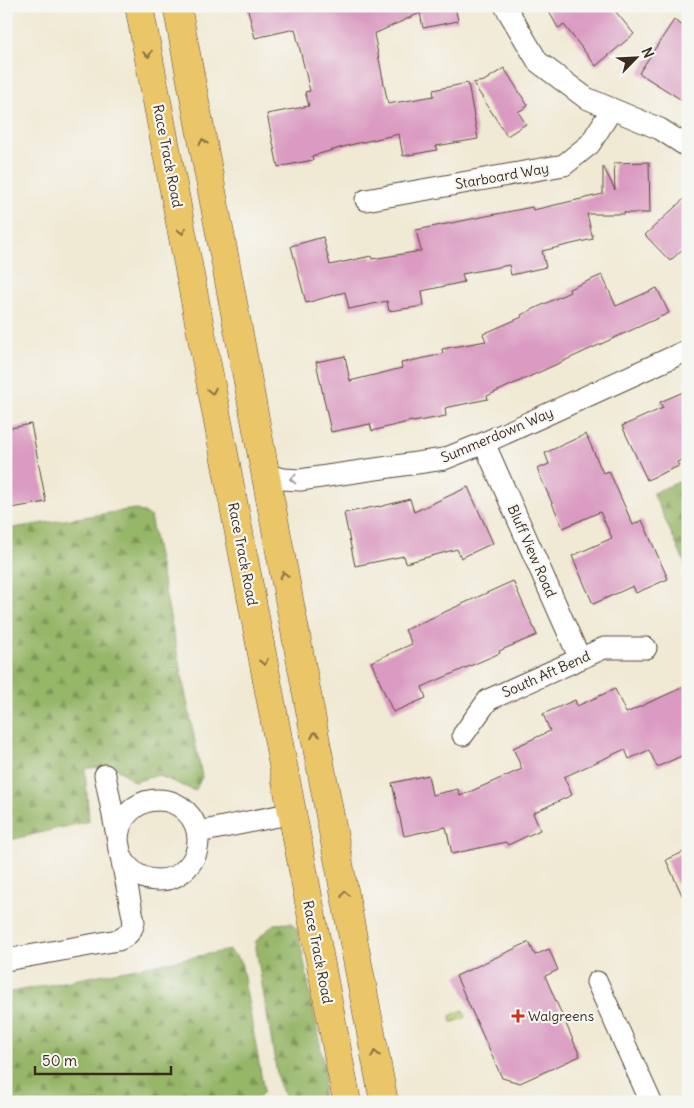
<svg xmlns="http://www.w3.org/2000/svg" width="694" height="1108" viewBox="0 0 694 1108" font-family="Delius,sans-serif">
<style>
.forest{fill:url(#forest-firs);stroke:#687043}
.garden{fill:url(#garden-furrows);stroke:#7c7f4b}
.building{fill:#da9ac1}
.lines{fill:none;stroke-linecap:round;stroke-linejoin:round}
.minor-casing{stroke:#564739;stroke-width:23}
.primary-casing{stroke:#564739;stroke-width:29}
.minor{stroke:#fff;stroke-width:21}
.primary{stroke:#ebc669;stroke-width:28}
.oneway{stroke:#8a7040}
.oneway2{stroke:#a79f9a}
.poi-dot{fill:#c8321e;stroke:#f6f6f2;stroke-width:2}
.labels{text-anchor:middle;stroke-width:4.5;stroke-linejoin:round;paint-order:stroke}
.street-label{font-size:14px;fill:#3b2a1e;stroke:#f6f6f2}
.poi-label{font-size:14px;fill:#3b2a1e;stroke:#f6f6f2;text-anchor:start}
</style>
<defs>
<pattern id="forest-firs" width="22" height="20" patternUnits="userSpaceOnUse" patternTransform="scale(1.25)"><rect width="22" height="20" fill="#96b668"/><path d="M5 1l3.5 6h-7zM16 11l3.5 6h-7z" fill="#7c9455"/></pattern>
<pattern id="garden-furrows" width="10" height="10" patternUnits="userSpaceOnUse" patternTransform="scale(1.25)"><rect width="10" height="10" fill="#bdd478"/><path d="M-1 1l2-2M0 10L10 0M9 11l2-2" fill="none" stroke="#a3b667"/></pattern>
</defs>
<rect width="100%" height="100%" fill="#f6f6f2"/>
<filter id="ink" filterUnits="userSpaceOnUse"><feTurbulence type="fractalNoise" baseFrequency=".02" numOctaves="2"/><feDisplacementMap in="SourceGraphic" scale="10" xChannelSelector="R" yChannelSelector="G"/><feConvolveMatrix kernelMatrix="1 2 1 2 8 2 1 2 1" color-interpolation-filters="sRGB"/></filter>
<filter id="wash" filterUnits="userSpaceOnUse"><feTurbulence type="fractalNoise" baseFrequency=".0096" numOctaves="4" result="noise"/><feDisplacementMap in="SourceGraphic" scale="20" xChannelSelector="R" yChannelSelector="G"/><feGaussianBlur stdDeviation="1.12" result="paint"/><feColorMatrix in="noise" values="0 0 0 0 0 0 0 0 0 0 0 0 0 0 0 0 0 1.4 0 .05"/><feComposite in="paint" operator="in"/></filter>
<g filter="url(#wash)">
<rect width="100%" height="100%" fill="#f0e9d3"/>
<path class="forest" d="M688 478V570L653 493Z
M135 509 150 516 202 777 195 791 158 775 134 782 113 765 85 769 89 821 6 841V529Z
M291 923 298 931 325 1070 322 1102H288L279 1086 255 942 274 924Z
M230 950 241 961 264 1092 254 1102H6V993Z"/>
<path class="garden" d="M463 1010 466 1017 454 1022H451L450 1016Z"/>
<g id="blocks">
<path class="building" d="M247 6H455L458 21 423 28 420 13 374 34 388 104 434 96 433 90 468 83 478 139 436 146 437 150 403 156 399 134 354 144 312 156 313 160 278 167 267 114 309 106 305 92 310 91 295 29 255 38Z
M546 6H611L634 34 596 66 564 25 558 28Z
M674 20 688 29V104L639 73Z
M504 68 528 106 518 112 526 124 507 136 473 83 484 81Z
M649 162 650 213H625L624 212V214H587L593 239 542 251 546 267 511 275 509 265 462 274 464 282 422 291 424 306 389 311 387 301 349 309 345 292 306 303 291 246 323 237 330 265 371 256 372 259 421 251 416 230 532 207 533 210 603 194V166L615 190 614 163Z
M688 195V244L670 261 645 235Z
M602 275 616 306 657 288 669 313 487 396 488 399 445 408 446 416 413 422 412 421 372 431 370 424 331 432 316 362 345 356 350 381 402 368 401 363 443 354 442 349 486 341 483 334 522 317 521 315 570 292 569 289Z
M688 390V457L677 462 679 466 647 480 622 426 663 408 660 402Z
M31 424 46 502 6 509V429Z
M586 434 603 473 609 471 633 525 642 520 668 579 636 593 633 586 593 604 572 556 612 538 600 512 563 528 537 469 549 464 545 453Z
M468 487 493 543 461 558 457 549 406 563 404 556 355 566 344 513 379 506V507L410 499 414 512Z
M513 581 537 635 499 651 500 653 422 687 426 698 393 712 371 662 412 644 405 630Z
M688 685V753L657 767 649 750 629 759 625 749 564 777 572 795 533 813 540 830 508 845 506 842 452 854 446 827 404 836 392 783 428 775 432 795 458 789 460 796 522 769 513 748 550 731 543 714 575 700 577 706 615 689 626 713Z
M688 850V908L666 860Z
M529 942 535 955 549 949 558 970 545 976 580 1056 520 1083 502 1078 456 976Z"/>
</g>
</g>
<g filter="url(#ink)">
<use href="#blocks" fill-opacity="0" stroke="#564739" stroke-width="1"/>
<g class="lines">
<g class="minor-casing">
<path id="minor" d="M505 6 538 62 586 98 660 129 688 147
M366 200 564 165 590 144 612 109
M484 443 580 659
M265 475 284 479 300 480 444 459 484 443 688 350
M463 735 488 700 604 648H646
M118 840a40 40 0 1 1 80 0a40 40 0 1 1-80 0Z
M199 832 293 813
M6 960 118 940C127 937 132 931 134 922L105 775
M597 982 651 1102"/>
</g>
<g class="primary-casing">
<path id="primary" d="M139 6 347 1102
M177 6 384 1102"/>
</g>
<use href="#minor" class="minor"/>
<use href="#primary" class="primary"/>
</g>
<defs><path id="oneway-chevron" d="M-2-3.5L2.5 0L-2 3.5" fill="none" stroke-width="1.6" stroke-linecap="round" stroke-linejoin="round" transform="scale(1.25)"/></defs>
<g class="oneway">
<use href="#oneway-chevron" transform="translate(148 54) rotate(79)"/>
<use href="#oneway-chevron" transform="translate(203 142) rotate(-101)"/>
<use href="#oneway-chevron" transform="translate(182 231) rotate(79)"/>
<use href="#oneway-chevron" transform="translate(212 391) rotate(79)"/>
<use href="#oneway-chevron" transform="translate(284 575) rotate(-101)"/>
<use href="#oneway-chevron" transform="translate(264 662) rotate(79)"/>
<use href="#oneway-chevron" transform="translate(315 735) rotate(-101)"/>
<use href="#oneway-chevron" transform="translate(345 894) rotate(-100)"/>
<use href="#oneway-chevron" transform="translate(375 1054) rotate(-101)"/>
</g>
<use class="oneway2" href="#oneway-chevron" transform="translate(293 479) rotate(-179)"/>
</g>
<path class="poi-dot" d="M515.5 1008.5h5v5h5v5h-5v5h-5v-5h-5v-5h5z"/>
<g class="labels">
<g class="street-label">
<text transform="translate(168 156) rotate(79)" y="5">Race Track Road</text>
<text transform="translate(502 176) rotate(-10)" y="5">Starboard Way</text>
<text transform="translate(497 435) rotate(-23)" y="5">Summerdown Way</text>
<text transform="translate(532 551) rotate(66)" y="5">Bluff View Road</text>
<text transform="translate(243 554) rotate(79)" y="5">Race Track Road</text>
<text transform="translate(546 674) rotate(-24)" y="5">South Aft Bend</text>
<text transform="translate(318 952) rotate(79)" y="5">Race Track Road</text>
</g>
<g class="poi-label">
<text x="528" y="1021">Walgreens</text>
</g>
</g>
<rect width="694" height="1108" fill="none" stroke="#f6f6f2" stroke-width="25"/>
<g transform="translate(636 58) rotate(66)" stroke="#f6f6f2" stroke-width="4" paint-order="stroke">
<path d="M0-4L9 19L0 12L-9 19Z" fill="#3b2a1e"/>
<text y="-8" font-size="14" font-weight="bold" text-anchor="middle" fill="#3b2a1e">N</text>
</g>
<path d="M35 1066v8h136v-8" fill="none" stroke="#3b2a1e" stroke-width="2.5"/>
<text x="42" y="1066" font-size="15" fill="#3b2a1e" stroke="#f6f6f2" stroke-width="4" paint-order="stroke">50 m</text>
</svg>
